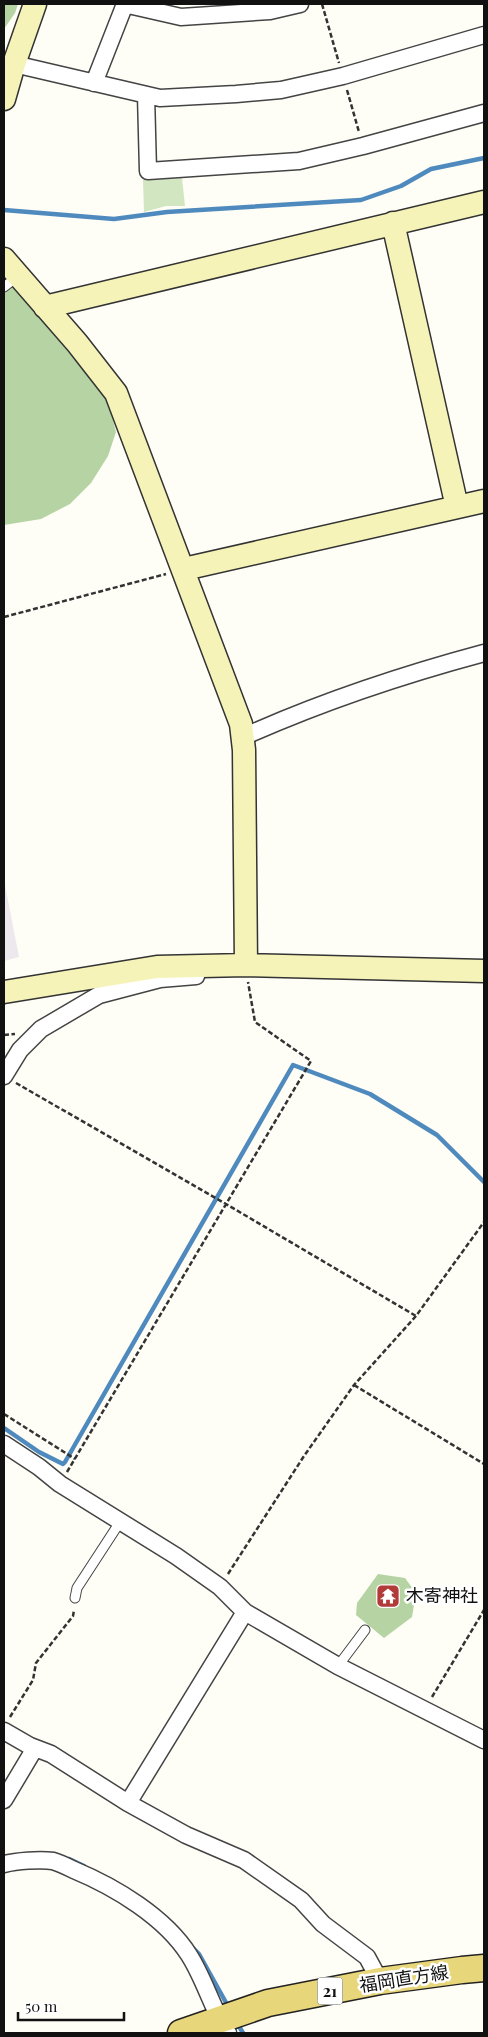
<svg xmlns="http://www.w3.org/2000/svg" width="488" height="2037" viewBox="0 0 488 2037" font-family="'Playfair Display','Noto Sans JP',serif">
<style>
.industrial{fill:#ede7ee}
.green{fill:#d2e6c2}
.forest{fill:#b6d4a3}
.lines{fill:none;stroke-linecap:round;stroke-linejoin:round}
.stream{stroke:#4f8abe;stroke-width:4.5}
.lane-casing{stroke:#444;stroke-width:11}
.street-casing{stroke:#444;stroke-width:19}
.secondary-casing{stroke:#333;stroke-width:25}
.primary-casing{stroke:#222;stroke-width:29}
.path{stroke:#333;stroke-width:2.5;stroke-dasharray:5 2.5;stroke-linecap:butt}
.lane{stroke:#fff;stroke-width:9}
.street{stroke:#fff;stroke-width:16}
.secondary{stroke:#f6f3b9;stroke-width:22}
.primary{stroke:#e8d67b;stroke-width:26}
.labels{text-anchor:middle;stroke-width:5;stroke-linejoin:round;paint-order:stroke}
.shield{fill:#fff;stroke:#585858;stroke-width:1}
.shield-label{font-size:16px;font-weight:bold;fill:#111}
.poi-label{font-size:18px;fill:#111;stroke:#fff;text-anchor:start}
.street-label{font-size:18px;fill:#111;stroke:#fff}
</style>
<rect width="100%" height="100%" fill="#fefdf6"/>
<path class="industrial" d="M4 880 19 957 4 961Z"/>
<path class="green" d="M182 178 185 206H166L144 212 143 180Z"/>
<path class="forest" d="M4 4H18L15 13 4 29Z
M4 281 16 289 108 400 116 432 108 456 91 483 70 504 41 519 4 525Z
M378 1574 405 1578 416 1593 412 1617 384 1638 356 1615 357 1603Z"/>
<g class="lines">
<path class="stream" d="M4 210 114 219 167 212 361 200 401 186 431 169 484 158
M4 1428 39 1452 63 1464 65 1462 293 1065 370 1094 437 1135 484 1182
M69 1859 84 1866
M193 1948 199 1954 229 2008
M237 2023 243 2033"/>
<g class="lane-casing">
<path id="lane" d="M4 287 18 276
M75 1598 77 1588 120 1522
M338 1666 365 1630"/>
</g>
<g class="street-casing">
<path id="street" d="M124 4 181 17 270 11 300 4
M14 64 160 98 236 94 281 90 343 76 484 35
M94 83 125 4
M146 95 148 171 299 161 363 146 484 113
M243 737C321 702 402 675 484 653
M4 1076 20 1050 41 1029 99 995 160 979 196 976 197 973
M4 1444 39 1467 60 1484 176 1556 220 1587 245 1612 338 1666 484 1740
M4 1731 30 1746 51 1754 128 1803 186 1835 244 1860 301 1900 323 1924 367 1957 380 1981
M4 1800 35 1748
M128 1803 245 1612
M4 1864C16 1861 40 1859 53 1861 60 1863 68 1867 74 1870 115 1887 165 1917 189 1955 205 1980 212 2009 228 2033"/>
</g>
<g class="secondary-casing">
<path id="secondary" d="M4 99 14 64 35 4
M393 223 457 507
M4 259 77 343 116 393 241 724 244 750 246 965
M45 307 484 202
M184 569 484 501
M4 992 157 967 246 965 484 971"/>
</g>
<g class="primary-casing">
<path id="primary" d="M181 2033 268 2003 380 1981 462 1970 484 1968"/>
</g>
<path class="path" d="M322 4 339 63
M347 90 359 132
M4 617 166 574
M4 1035 15 1034
M16 1083 226 1204 416 1316
M354 1385 484 1464
M4 1414 75 1459
M67 1472 311 1061 255 1022 248 982
M228 1574 304 1456 354 1385 416 1316 484 1222
M432 1697 484 1610
M10 1717 33 1680 36 1663 73 1616 74 1610"/>
<use href="#lane" class="lane"/>
<use href="#street" class="street"/>
<use href="#secondary" class="secondary"/>
<use href="#primary" class="primary"/>
</g>
<defs>
<g id="temple-square" transform="scale(1.25)"><rect x="-9" y="-9" width="18" height="18" rx="4" fill="#b13b38" stroke="#fff"/><path d="M0-6L5-2H3V0L6.5 2.5H4V6H1.5V3h-3V6H-4V2.5H-6.5L-3 0V-2H-5Z" fill="#fff"/></g>
</defs>
<g fill-rule="evenodd">
<use href="#temple-square" x="388" y="1596"/>
</g>
<g class="labels">
<rect class="shield" x="317.5" y="1977.5" width="25" height="27" rx="4"/>
<g class="shield-label">
<text x="330" y="1997">21</text>
</g>
<g class="poi-label">
<text x="406" y="1602">木寄神社</text>
</g>
<g class="street-label">
<text transform="translate(404 1979) rotate(-9)" y="6">福岡直方線</text>
</g>
</g>
<rect width="488" height="2037" fill="none" stroke="#111111" stroke-width="10"/>
<path d="M18 2012v8h106v-8" fill="none" stroke="#111111" stroke-width="2.5"/>
<text x="25" y="2012" font-size="15" fill="#111111" stroke="#ffffff" stroke-width="4" paint-order="stroke">50 m</text>
</svg>
